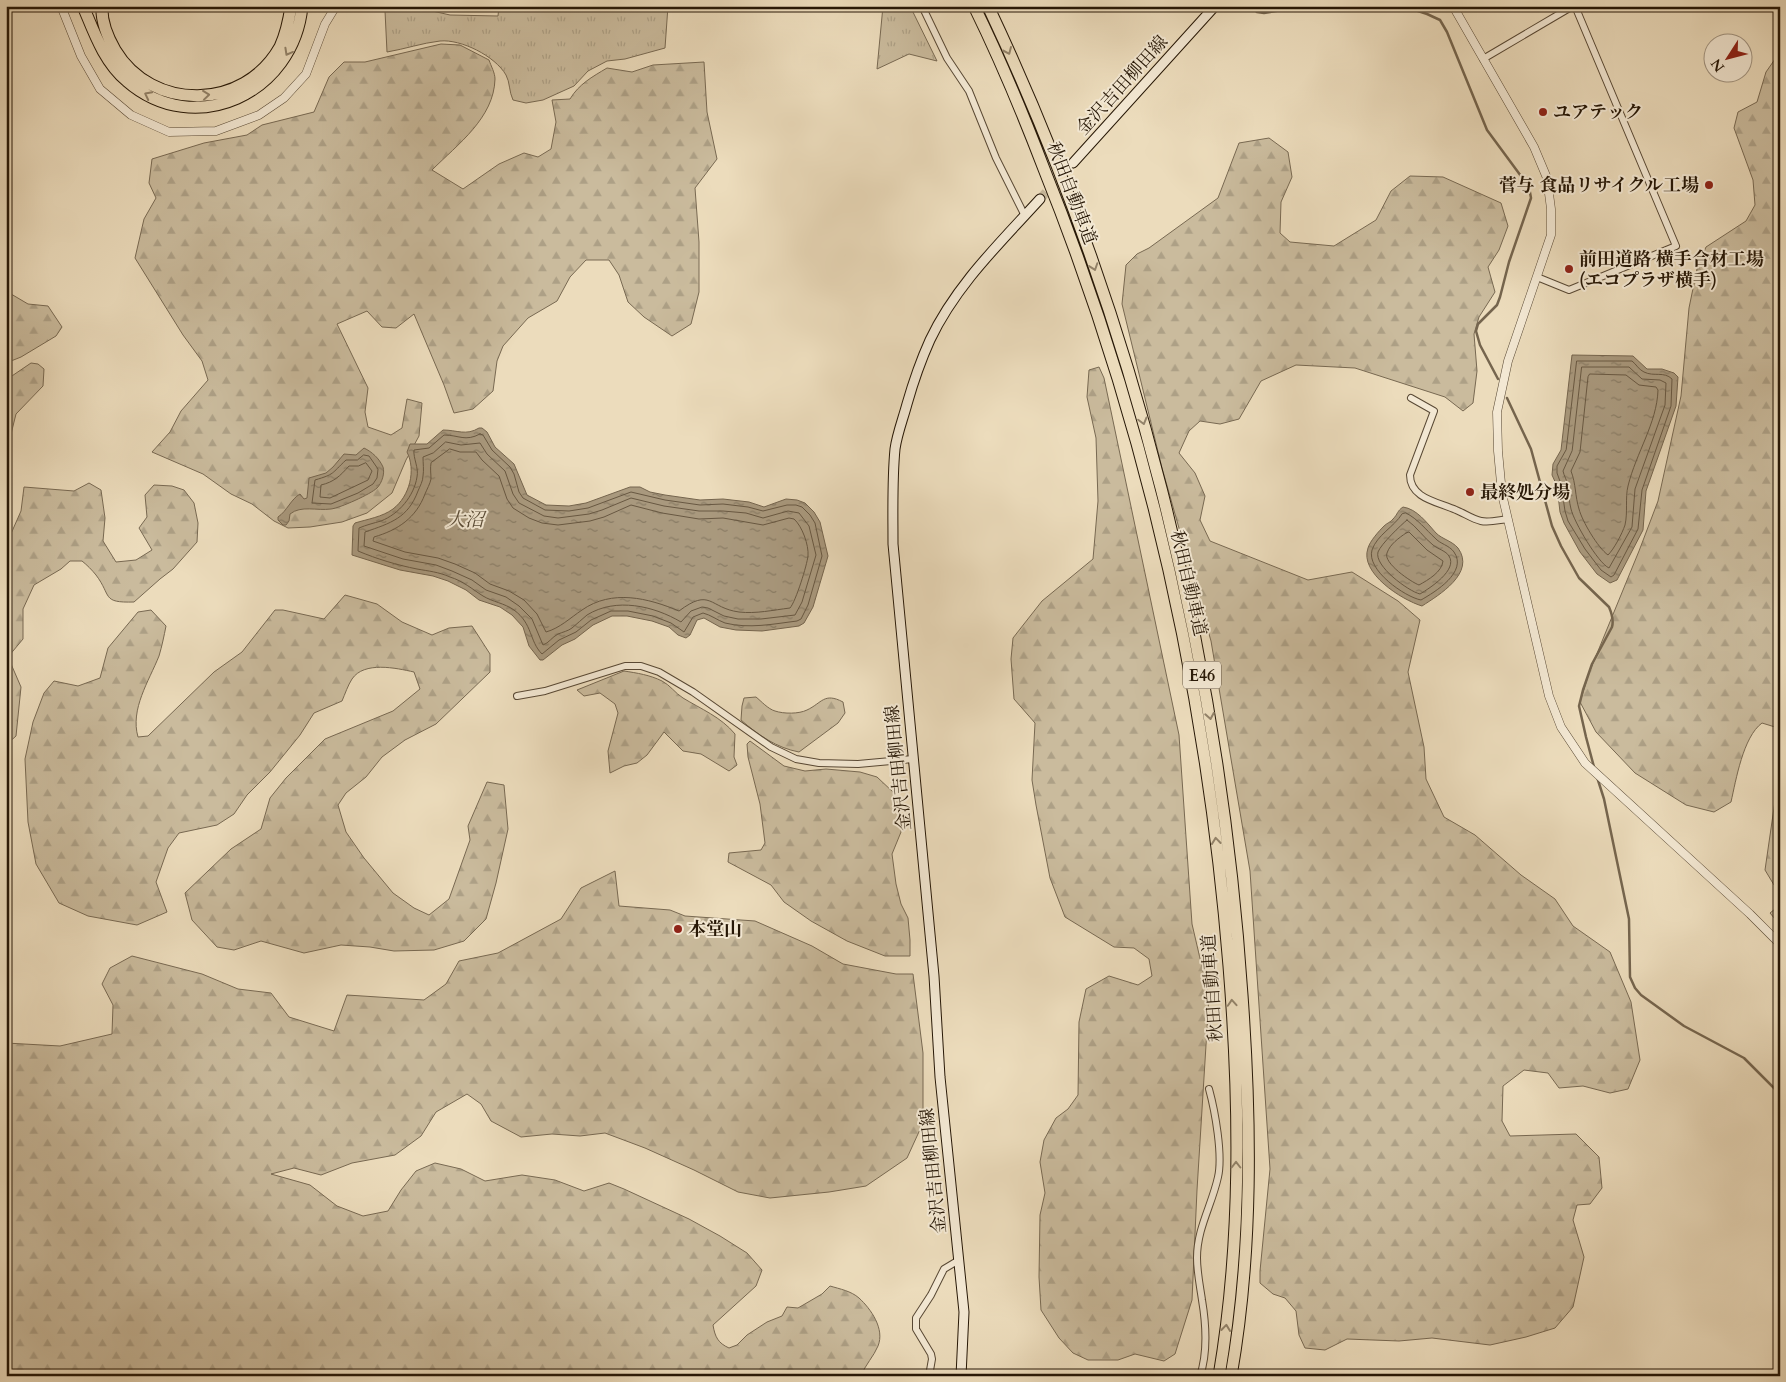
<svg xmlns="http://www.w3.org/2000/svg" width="1786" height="1382" viewBox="0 0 1786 1382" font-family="Cardo,'Noto Serif JP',serif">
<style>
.grass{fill:url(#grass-tufts);stroke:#786952}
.forest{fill:url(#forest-firs);stroke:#786952}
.water{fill:url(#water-ripples);stroke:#75654e}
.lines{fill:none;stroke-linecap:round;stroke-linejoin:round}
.shore{stroke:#685842;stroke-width:1}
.stream{stroke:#75654e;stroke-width:2.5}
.secondary-tunnel{stroke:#c4b598;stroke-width:9;stroke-dasharray:9 4.5;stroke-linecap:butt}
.minor-casing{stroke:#584834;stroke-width:8}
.tertiary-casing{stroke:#584834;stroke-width:9}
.secondary-casing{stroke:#261706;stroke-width:11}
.motorway-casing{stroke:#261706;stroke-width:13}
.minor{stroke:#f3e8d3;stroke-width:6}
.tertiary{stroke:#f3e8d3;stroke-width:8}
.secondary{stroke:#f3e8d3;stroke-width:9}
.motorway{stroke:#ecdcbc;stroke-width:11}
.oneway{stroke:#93836a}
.poi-dot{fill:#8f2418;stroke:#f3e8d3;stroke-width:2}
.labels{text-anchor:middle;stroke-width:4;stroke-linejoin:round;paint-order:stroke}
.shield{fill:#f3e8d3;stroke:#645644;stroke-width:1}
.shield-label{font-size:16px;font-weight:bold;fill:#261706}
.street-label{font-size:18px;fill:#261706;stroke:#f3e8d3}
.poi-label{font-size:18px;font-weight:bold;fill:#261706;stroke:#f3e8d3;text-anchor:start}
.water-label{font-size:19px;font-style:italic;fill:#5a4b36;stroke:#f3e8d3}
</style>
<defs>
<pattern id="grass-tufts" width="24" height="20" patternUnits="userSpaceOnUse" patternTransform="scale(1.25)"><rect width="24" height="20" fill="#cabb9d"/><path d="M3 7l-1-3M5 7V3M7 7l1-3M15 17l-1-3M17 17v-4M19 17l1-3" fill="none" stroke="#ada086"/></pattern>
<pattern id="forest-firs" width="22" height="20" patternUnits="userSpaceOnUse" patternTransform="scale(1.25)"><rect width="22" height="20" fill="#cabb9d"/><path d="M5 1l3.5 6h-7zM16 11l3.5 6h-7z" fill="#ada086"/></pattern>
<pattern id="water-ripples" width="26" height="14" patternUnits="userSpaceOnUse" patternTransform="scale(1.25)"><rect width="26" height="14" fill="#a9997e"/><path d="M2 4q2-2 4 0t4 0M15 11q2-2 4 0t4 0" fill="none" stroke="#897c65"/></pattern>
</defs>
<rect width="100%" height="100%" fill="#ecdcbc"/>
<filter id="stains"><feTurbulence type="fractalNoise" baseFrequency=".004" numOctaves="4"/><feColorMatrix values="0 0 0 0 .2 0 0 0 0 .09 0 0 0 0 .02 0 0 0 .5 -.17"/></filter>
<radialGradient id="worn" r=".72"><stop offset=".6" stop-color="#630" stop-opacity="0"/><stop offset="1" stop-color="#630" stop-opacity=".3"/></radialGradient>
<path class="grass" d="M398 6H428V10L450 15 498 16 499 6H668L665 48 625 59 607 61 588 71 574 86 543 100 526 103 513 100C509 92 510 82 506 75 495 56 461 39 440 41 422 43 405 49 387 52L385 11 398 10Z
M883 6H910L937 61 909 54 877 69Z
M1780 905V925L1770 913Z"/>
<path class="forest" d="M441 44 460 45 489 60C491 66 495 73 495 79 494 118 458 144 432 170L463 189 499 164 524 153 538 157 551 149 556 122 552 100 570 99C579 84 592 77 607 68L632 72 653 65 704 62 707 112 717 159 695 188 699 242V292L691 324 672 336 644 317 628 302 619 275 609 260H586L570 277 557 301 528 318 503 346 497 361 493 391 473 409 454 413 444 385 414 314 396 328 382 327 367 311 337 324 368 388 365 412 368 427 391 435 402 428 407 399 422 403 419 436 406 460 392 493 367 513 342 522 310 527 288 528 274 521 252 504 231 494 203 474 152 452 170 432 181 411 208 380 202 361 183 335 135 258 144 219 156 198 149 183 152 159 204 143 247 135 262 125 314 112 329 77 344 62H365Z
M1780 52V884L1774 885 1765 870 1777 787 1775 727 1762 723C1743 737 1736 780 1731 802L1714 812 1686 805 1635 773 1596 732 1580 702 1589 673 1639 551 1658 501 1681 396 1689 308 1697 269 1706 247 1746 221 1755 205 1753 180 1734 128 1738 112 1757 102 1766 72Z
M1269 138 1288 152 1292 177 1281 202 1280 233 1290 242 1334 246 1376 220 1391 191 1410 176 1443 177 1501 203 1508 226 1499 250 1488 267 1495 292 1479 317 1474 334 1477 371 1473 403 1463 411 1445 397 1355 368 1296 365 1261 381 1239 419 1220 424 1200 421 1189 431 1179 453 1195 473 1205 496 1200 520 1210 541 1308 580 1352 572 1398 601 1420 620 1408 672 1424 747 1426 779 1444 817 1475 835 1521 875 1555 899 1573 926 1610 952 1631 1002 1640 1060 1628 1089 1610 1093 1583 1086 1559 1088 1548 1073 1524 1070 1503 1086 1502 1121 1510 1136 1576 1134 1599 1157 1602 1188 1590 1204 1577 1205 1573 1220 1584 1257 1573 1307 1555 1328 1526 1337 1490 1345 1432 1338 1399 1341 1347 1339 1325 1350 1305 1348 1299 1335 1296 1311 1285 1298 1273 1294 1260 1283V1271L1270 1169 1250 871 1211 641 1162 468 1122 304 1126 265 1137 254 1149 248 1218 198 1239 143Z
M6 291 28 304 48 306 62 327 56 336 21 357 6 363Z
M31 363 38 364 44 369 43 386 16 414 11 434 6 442V380Z
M1099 367 1104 378 1179 735 1192 924 1209 997 1197 1190 1192 1300 1175 1354 1164 1361 1135 1354 1118 1360H1088L1073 1353 1059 1338 1041 1310 1039 1277 1040 1215 1045 1193 1040 1162 1044 1140 1056 1118 1068 1109 1078 1095 1079 1022 1086 989 1109 976 1138 985 1152 976 1149 959 1134 948 1114 947 1065 917 1050 878 1036 805 1032 780 1035 723 1014 699 1011 659 1013 638 1042 601 1093 559 1098 501 1096 438 1087 397 1089 370Z
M89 483 101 490 105 518 103 541 116 562 136 560 152 550 139 528 147 517 145 495 154 485 172 486 184 490 194 503 198 523 197 542 173 569 160 579 134 602C101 603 112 596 96 575 92 570 87 565 82 561H70L61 569 34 585 23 609V639L8 657 21 687 16 736 6 745V545L21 511 24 487 74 491Z
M345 595 377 604 402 622 432 635 449 628 472 626 490 654V672L436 724 405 740 382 757 366 777 346 793 338 805 346 832 364 858 393 893 414 908 429 915 449 899 470 840 468 826 487 782 504 785 508 829 496 883 486 919 464 941 434 950 394 951 370 947 341 945 304 953 261 941 234 950 217 947 192 920 185 893 231 849 261 829 270 798 286 778 325 739 393 711 420 689 414 672C396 668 364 661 352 679 348 685 345 694 342 701L314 713 300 735 270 772 247 795 234 814 217 825 179 833 168 848 156 882 167 912 137 925 88 916 59 903 36 864 28 822 25 759 33 722 44 693 54 681 78 686 100 678 108 648 138 612 151 610 166 626C164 636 162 646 159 656 149 681 130 709 138 737L148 736 214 672 242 652 275 610H283L324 619Z
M624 671C637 673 650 675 662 681 670 685 675 693 683 698 701 709 721 717 735 734L734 757 737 765 729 771 701 754 683 751 664 732 647 755 637 763 624 766 610 773 608 751 618 713 615 704 600 693 584 696 577 690Z
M756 697C761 701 768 709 775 711 784 714 799 714 807 710 822 703 824 692 843 702L845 713 838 723 799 752C777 748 758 735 741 720L742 706 744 698Z
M750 741 784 766 805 771 826 769 860 772 877 777 893 792 900 803 901 832 892 854 896 884 901 904 908 918 910 940V956H885L847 941 811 921 784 902 771 885 728 862 729 853 761 850 765 843 760 804 748 757 747 744Z
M615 871 619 906 670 910 685 916 755 921 812 946 843 964 896 974H913L923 1053V1123L907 1158 866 1186 829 1192 770 1198 738 1192 694 1170 645 1148 605 1133 580 1136 552 1134 521 1137 491 1121 481 1104 467 1094 436 1112 421 1136 395 1155 352 1163 321 1175 294 1168 271 1174 310 1185 337 1206 363 1216 388 1211 401 1190 416 1171 435 1163 461 1169 485 1181 522 1175 555 1180 584 1191 609 1183 624 1189 689 1219 720 1236 747 1253 762 1270 756 1286 713 1325C715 1337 718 1343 729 1348L737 1345 747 1335 767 1322 782 1316 787 1307 798 1308 822 1294 830 1286C840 1289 851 1291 859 1298 871 1309 885 1329 878 1346 874 1356 865 1365 861 1376H6V1043L60 1046 112 1034 113 1005 102 984 110 968 132 956 202 974 238 989 271 993 289 1017 334 1031 347 995 424 1000 446 984 459 961 498 953 561 919 581 888Z"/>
<path class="water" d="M1572 355 1633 356 1647 369H1662L1674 373 1678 377 1676 406 1646 491 1643 530 1617 580 1610 583 1597 574 1580 552 1564 523 1560 512 1557 486 1552 475 1553 464 1561 450Z
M479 428H482L487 432 495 447 514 464 527 495 546 505 569 506 586 503 630 487H640L650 492 665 495 700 500 723 499 749 502 764 507 786 499 797 500 805 503 814 512 820 522 828 556 813 607 804 623 799 626 762 631 736 630 720 627 704 618 697 620 690 635 686 638 678 635 669 627 652 621 627 616H612L593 625 575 639 562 645 543 660H540L529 646 523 627 512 615 500 607 479 600 466 590 448 581 433 576 400 570 352 555 353 526 355 523C368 519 382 517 393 509 410 496 416 470 407 452L410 444H427L443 430C457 430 466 436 479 428Z
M364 448C372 452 379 458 383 467 385 473 382 483 377 488 371 494 340 508 331 509 317 511 301 505 290 514L289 521 286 525H283L278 520V517C287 511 291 499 300 494L304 499 307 498 309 478 326 473 333 467 344 454 356 455Z
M1403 507C1417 509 1427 523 1436 533 1442 539 1452 541 1458 548 1476 573 1439 595 1422 606 1402 600 1359 573 1368 548 1370 541 1379 531 1384 526 1387 523 1391 522 1393 519 1398 514 1397 511 1403 507Z"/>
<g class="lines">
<path class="shore" d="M1577 361H1632C1636 364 1639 370 1644 372 1654 377 1664 371 1672 379L1671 406 1642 490 1638 529 1614 575 1611 577 1601 570 1585 549 1568 521 1565 511 1561 484 1557 473V466L1566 450Z
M1582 367H1629L1642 379 1660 380 1666 383 1665 405 1635 489 1632 527 1609 568C1598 563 1574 522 1571 509 1569 502 1569 493 1568 486 1567 480 1564 476 1563 471L1572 451Z
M1590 374 1626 375 1639 385 1656 387 1658 390C1657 423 1636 453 1628 486 1625 498 1628 512 1625 525 1622 534 1614 549 1608 555 1598 548 1582 521 1579 509 1575 496 1576 484 1571 471L1580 452 1588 377Z
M480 434 483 435 492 450 510 467 514 474 519 492 523 498 545 510 569 511 588 508 631 492 665 500 700 505 723 504 748 507 763 511 787 505H796L802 507 810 515 815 523 822 556 808 605 801 619 797 621C773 624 749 629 725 623 717 620 711 615 703 613L693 617 684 632 671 623 653 616 628 611H611L591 620 576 632 559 640 542 654C529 641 533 624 514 610 504 603 493 602 483 596 472 589 463 581 450 577 439 572 428 571 417 569 397 565 377 559 358 551L359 528C366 525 374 523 381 521 399 514 414 496 417 477 419 468 413 458 414 450L429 448 444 435C459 435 465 442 480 434Z
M446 442 461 445 480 443 487 454 505 471 513 494 519 503 544 516 558 518 589 514 602 510 631 498 664 506 699 511H723L746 513 763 518 788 511 799 513 809 526 816 555 802 602 795 615 761 619H738L724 616 708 608 702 607 691 611 681 622C654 606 616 597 587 615 582 619 577 624 572 628 568 631 563 632 558 634 552 637 549 643 543 645L532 619 519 606 506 597 486 590 472 580 452 571 436 565 403 559 364 546 365 532C391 523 408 518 418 491 420 486 423 481 423 476 424 470 423 463 423 457L433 453Z
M450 449 460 452H476L482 460 499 476 507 499 513 508 529 518 542 523 558 525 590 521 604 517 631 505 662 513 699 519 723 518 763 525 789 518 794 519C802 526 809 545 808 556 807 565 796 601 790 608 773 610 756 614 739 612 709 608 711 587 679 611 648 598 612 589 582 610 570 618 560 628 546 632L537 614 524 600 509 591 490 584 475 573 455 564 438 558 405 552 373 541 374 537C398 530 416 518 425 494 427 489 430 484 431 479 431 474 430 468 431 463Z
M364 455 369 456 378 469 377 478 373 484 358 493 331 504 312 503 315 480C335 474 331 474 346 460H357Z
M366 463 372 471 368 480 330 498 320 497 321 485C334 482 340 476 349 466H358Z
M1406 513C1418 519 1426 530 1435 538 1440 544 1449 545 1454 552 1468 572 1435 592 1421 600 1405 597 1366 570 1372 550 1377 535 1394 527 1402 514Z
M1407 520C1417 527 1424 538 1433 545 1438 549 1446 551 1449 556 1458 570 1430 588 1420 594 1408 591 1374 566 1378 552 1381 544 1401 525 1407 520Z
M1406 533 1409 532 1427 550 1443 561C1442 572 1428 580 1419 585 1411 582 1383 563 1387 553 1390 544 1399 538 1406 533Z"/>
<path class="stream" d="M1250 6 1257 12 1264 13 1305 6
M1403 6 1427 14 1440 20 1447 32 1487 130 1529 187 1531 198 1509 262 1500 297 1497 305 1478 324 1476 331 1480 345 1498 379
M1507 398 1531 449 1552 526 1561 546 1579 578 1609 607C1612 614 1614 620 1612 627L1592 664 1583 690 1579 706 1586 737 1594 767
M1597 777 1604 799 1629 919 1630 977 1635 988 1641 995 1684 1026 1744 1058 1780 1094"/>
<path class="secondary-tunnel" d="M1040 199 1073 163"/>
<g class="minor-casing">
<path id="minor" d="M922 6 947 58 969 91 996 158 1025 216
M1483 59 1573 6
M1537 277 1569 290 1676 246 1575 6
M1411 398 1434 411 1410 475C1410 499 1439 502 1456 510 1464 513 1472 519 1481 521 1489 523 1499 520 1508 519
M517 696 545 691 625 666H641L659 672 693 692 771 747 796 759 819 763 858 764 913 759
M929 1376 932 1359 931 1354 916 1329V1318L931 1295 944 1269 959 1260
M1200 1376C1208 1352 1206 1324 1202 1300 1200 1286 1197 1272 1197 1258 1197 1228 1212 1205 1218 1177 1223 1155 1215 1111 1209 1089"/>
</g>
<g class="tertiary-casing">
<path id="tertiary" d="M61 6 81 56 100 89 131 115 169 132 216 131 259 115 284 98 306 74 325 24 336 6
M1453 6 1534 147 1547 178 1551 209V235L1508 361 1497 412 1498 451 1502 494 1549 696 1561 727 1585 763 1750 914 1780 944"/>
</g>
<g class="secondary-casing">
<path id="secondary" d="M1073 163 1215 6
M961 1376 964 1312 940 1077 934 976 893 544C893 512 892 480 895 449 897 434 903 419 907 404 913 383 921 360 930 340 956 285 1000 243 1040 199"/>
</g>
<g class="motorway-casing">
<path id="motorway" d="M83 6C94 32 104 62 127 81 195 140 294 93 302 6
M102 6C101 22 107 36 115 50 152 112 244 111 280 47 286 34 289 20 291 6
M974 6C1000 59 1023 114 1044 169 1146 423 1207 693 1229 966 1240 1102 1242 1241 1219 1376
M988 6C1134 315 1219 654 1242 995 1251 1121 1253 1251 1231 1376"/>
</g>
<use href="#minor" class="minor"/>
<use href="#tertiary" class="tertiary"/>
<use href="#secondary" class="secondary"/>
<use href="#motorway" class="motorway"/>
</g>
<defs><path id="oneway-chevron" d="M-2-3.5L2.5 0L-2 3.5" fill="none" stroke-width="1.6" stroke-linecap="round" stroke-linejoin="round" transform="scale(1.25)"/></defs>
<g class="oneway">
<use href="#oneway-chevron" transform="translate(1008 51) rotate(66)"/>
<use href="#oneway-chevron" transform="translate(288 52) rotate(119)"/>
<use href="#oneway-chevron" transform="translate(148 95) rotate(-153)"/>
<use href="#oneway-chevron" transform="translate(206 95) rotate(-6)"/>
<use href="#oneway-chevron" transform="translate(1094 267) rotate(71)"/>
<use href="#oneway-chevron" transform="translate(1143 421) rotate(75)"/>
<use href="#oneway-chevron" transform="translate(1210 716) rotate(80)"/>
<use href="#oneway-chevron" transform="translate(1216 841) rotate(-96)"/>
<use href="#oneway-chevron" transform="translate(1232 1003) rotate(-94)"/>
<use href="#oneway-chevron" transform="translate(1236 1165) rotate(-90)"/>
<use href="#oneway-chevron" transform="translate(1226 1328) rotate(-84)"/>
</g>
<g class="poi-dot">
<circle cx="1543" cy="112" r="5"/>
<circle cx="1709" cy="185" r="5"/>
<circle cx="1569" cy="269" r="5"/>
<circle cx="1470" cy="492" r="5"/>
<circle cx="678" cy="929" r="5"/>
</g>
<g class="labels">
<rect class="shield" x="1183" y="661.5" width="38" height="27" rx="4"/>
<g class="shield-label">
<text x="1202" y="681">E46</text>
</g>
<g class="street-label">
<text transform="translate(1122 85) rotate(-48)" y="6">金沢吉田柳田線</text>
<text transform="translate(1072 193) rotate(69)" y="6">秋田自動車道</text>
<text transform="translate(1189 583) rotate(77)" y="6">秋田自動車道</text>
<text transform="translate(898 768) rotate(-96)" y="6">金沢吉田柳田線</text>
<text transform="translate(1212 988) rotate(-94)" y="6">秋田自動車道</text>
<text transform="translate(933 1171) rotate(-96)" y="6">金沢吉田柳田線</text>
</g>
<g class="poi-label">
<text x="1553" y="118">ユアテック</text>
<text x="1699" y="191" text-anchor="end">菅与 食品リサイクル工場</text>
<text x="1579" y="265">前田道路 横手合材工場<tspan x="1579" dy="21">(エコプラザ横手)</tspan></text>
<text x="1480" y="498">最終処分場</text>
<text x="688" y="935">本堂山</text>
</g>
<g class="water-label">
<text x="465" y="526">大沼</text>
</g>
</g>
<rect width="1786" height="1382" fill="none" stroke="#ecdcbc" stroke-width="25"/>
<rect x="8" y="8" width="1771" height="1367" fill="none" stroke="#261706" stroke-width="2.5"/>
<rect x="12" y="12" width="1761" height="1357" fill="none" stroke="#261706"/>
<g transform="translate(1728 58) rotate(234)"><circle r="24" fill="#f3e8d3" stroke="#a19481"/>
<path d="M0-4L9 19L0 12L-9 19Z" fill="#8f2418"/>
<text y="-8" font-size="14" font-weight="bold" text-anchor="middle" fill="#261706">N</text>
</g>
<rect width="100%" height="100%" filter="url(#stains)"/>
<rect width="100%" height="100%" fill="url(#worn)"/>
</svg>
